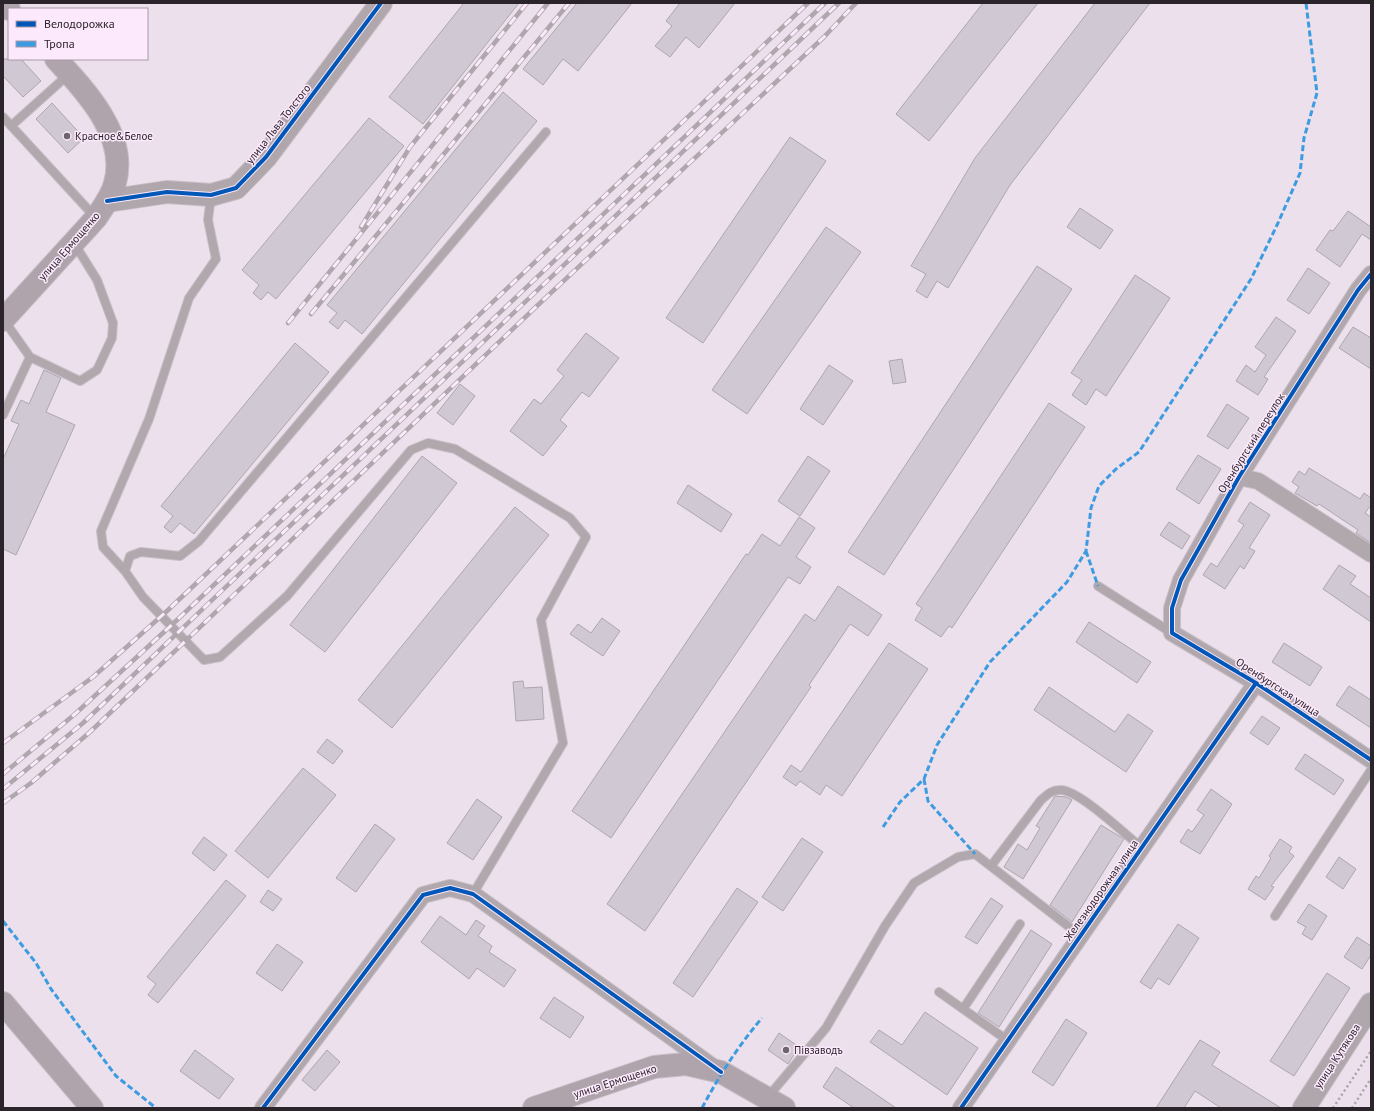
<svg xmlns="http://www.w3.org/2000/svg" width="1374" height="1111" viewBox="0 0 1374 1111" font-family="'PT Sans',sans-serif">
<style>
.building{fill:#d0c9d3;stroke:#aca6af}
.lines{fill:none;stroke-linecap:round;stroke-linejoin:round}
.lane-casing{stroke:#c8bfc8;stroke-width:10}
.street-casing{stroke:#c8bfc8;stroke-width:18}
.secondary-casing{stroke:#c8bfc8;stroke-width:24}
.highway-casing{stroke:#c8bfc8;stroke-width:24}
.path{stroke:#aaa4a9;stroke-width:2.5;stroke-dasharray:2 3;stroke-linecap:butt}
.lane{stroke:#b0a8ac;stroke-width:8}
.street{stroke:#b0a8ac;stroke-width:16}
.secondary{stroke:#b0a7ac;stroke-width:22}
.highway{stroke:#afa4ab;stroke-width:22}
.rail-casing{stroke:#afa7ad;stroke-width:4.5}
.rail{stroke:#fde9fc;stroke-width:3;stroke-dasharray:9;stroke-linecap:butt}
.quiet{stroke:#3d9ce1;stroke-width:3;stroke-dasharray:6 3;stroke-linecap:butt}
.cycleway-casing{stroke:#fde9fc;stroke-width:6}
.cycleway{stroke:#0057b8;stroke-width:4}
.poi-dot{fill:#6e666e;stroke:#fde9fc;stroke-width:1.5}
.labels{text-anchor:middle;stroke-width:3;stroke-linejoin:round;paint-order:stroke}
.street-label{font-size:11px;fill:#2b242b;stroke:#fde9fc}
.poi-label{font-size:11px;fill:#2b242b;stroke:#fde9fc;text-anchor:start}
</style>
<rect width="100%" height="100%" fill="#ebe0eb"/>
<path class="building" d="M464 3H519L423 124 389 97Z
M577 3H632L578 71 563 59 543 85 523 69Z
M680 3H735L699 48 686 37 670 57 655 46 672 26 666 21Z
M983 3H1038L929 141 896 114Z
M1095 3H1150L1010 185 948 288 937 281 927 298 916 291 926 274 911 266 975 158Z
M3 59H21L41 81 23 97 3 76Z
M503 92 537 121 362 334 345 320 338 329 329 322 337 313 327 305Z
M52 103 84 138 68 153 36 119Z
M369 118 404 146 276 299 268 292 261 300 253 293 259 285 242 270Z
M790 137 826 161 703 343 666 318Z
M1080 208 1113 230 1100 249 1067 227Z
M1348 211 1371 227V240L1362 234 1340 267 1316 250 1330 230 1333 231Z
M826 227 861 252 747 414 712 390Z
M1037 266 1072 289 884 575 848 552Z
M1308 268 1330 283 1309 314 1287 300Z
M1135 275 1170 298 1106 396 1096 389 1086 405 1072 395 1082 380 1071 373Z
M1276 317 1296 331 1264 377 1268 379 1258 395 1236 381 1246 365 1255 372 1266 355 1255 347Z
M1353 327 1371 338V369L1339 348Z
M586 333 619 358 589 397 582 392 560 420 567 426 543 456 510 431 534 399 541 404 564 376 557 370Z
M295 343 329 372 194 534 180 523 171 533 164 527 173 516 161 506Z
M902 359 906 382 893 384 889 361Z
M829 365 853 381 823 425 800 409Z
M44 370 61 378 46 412 75 425 16 555 3 549V459L19 424 11 421 21 400 29 404Z
M460 384 475 396 453 425 437 413Z
M1049 403 1085 427 952 628 949 626 941 637 915 620 922 608 916 604Z
M1227 404 1249 418 1228 449 1207 436Z
M1198 455 1221 469 1199 504 1176 489Z
M422 456 457 483 325 652 290 625Z
M808 456 830 471 800 516 778 501Z
M1309 468 1360 499 1364 493 1371 498V505L1365 513 1371 517V543L1356 533 1358 530 1319 504 1317 506 1295 493 1299 487 1292 482 1299 471 1305 475Z
M688 485 732 514 721 532 677 503Z
M1250 502 1270 515 1249 548 1255 551 1244 569 1240 566 1225 589 1203 575 1211 563 1217 567 1244 525 1238 521Z
M515 507 549 535 392 728 358 700Z
M799 517 815 528 796 557 811 567 800 584 788 577 611 838 572 811 746 554 748 555 762 534 780 546Z
M1169 522 1190 536 1182 549 1160 535Z
M1339 565 1356 576 1350 584 1371 598V622L1323 589Z
M838 586 882 615 868 636 850 624 809 685 811 687 645 931 607 904 805 614 815 621Z
M602 618 620 631 603 656 570 634 578 624 591 633Z
M1089 622 1151 662 1137 683 1076 642Z
M889 643 928 669 842 796 826 785 820 795 800 781 796 786 783 777 791 765 801 772Z
M1284 643 1322 667 1310 686 1272 662Z
M523 681 524 688 542 687 544 719 516 721 513 682Z
M1349 686 1371 700V728L1336 705Z
M1049 687 1115 732 1128 714 1153 731 1126 772 1034 710Z
M1262 716 1280 728 1268 745 1250 733Z
M327 739 343 751 333 764 317 752Z
M1305 754 1344 780 1334 795 1295 769Z
M303 768 336 795 268 878 235 851Z
M1211 789 1232 804 1200 854 1180 842 1188 829 1192 832 1204 815 1197 810Z
M1055 796 1066 797 1072 800 1023 879 1004 867 1018 844 1027 850 1040 828 1036 826Z
M477 799 502 817 473 860 447 843Z
M375 824 395 839 356 892 336 878Z
M1101 825 1124 839 1072 922 1050 905Z
M204 837 227 855 214 871 192 853Z
M802 838 823 852 783 911 762 897Z
M1280 839 1292 847 1289 852 1294 856 1271 886 1274 887 1265 900 1248 889 1256 876 1259 878 1271 858 1269 856Z
M1339 857 1356 869 1343 889 1326 877Z
M226 880 246 896 158 1003 148 995 156 984 147 977Z
M737 888 758 902 693 997 673 983Z
M268 890 282 899 273 911 260 902Z
M991 898 1003 906 977 944 965 937Z
M1309 904 1327 916 1312 940 1302 934 1306 927 1297 922Z
M440 916 466 935 476 920 485 926 478 936 492 946 489 952 516 970 504 987 477 968 469 979 421 942Z
M1178 924 1199 938 1169 985 1158 978 1151 989 1140 982Z
M1031 930 1052 944 999 1027 978 1013Z
M1357 937 1371 946V955L1362 969 1344 957Z
M277 944 303 962 282 991 256 973Z
M1327 973 1350 988 1294 1076 1270 1061Z
M554 997 584 1017 570 1038 540 1018Z
M925 1012 978 1048 947 1095 870 1042 879 1030 902 1045Z
M1066 1019 1087 1033 1053 1086 1032 1072Z
M779 1033 799 1047 788 1064 768 1050Z
M1200 1040 1220 1052 1212 1065 1281 1108H1221L1195 1091 1184 1108H1156Z
M195 1050 234 1079 219 1099 180 1071Z
M327 1050 340 1062 315 1091 302 1080Z
M836 1067 896 1108H854L823 1087Z"/>
<g class="lines">
<g class="lane-casing">
<path id="lane" d="M3 117 95 217
M11 126 69 74
M4 320 30 357 80 381 97 370 112 338 113 323 97 280 74 243
M3 415 30 357
M125 571 103 547 101 531 149 419 189 298 216 259 208 220 211 196
M1098 586 1172 633
M991 866 1041 800C1047 795 1051 790 1060 790 1078 789 1126 835 1142 848
M473 894 563 743 541 620 586 537 570 518 455 449 428 443 411 450 287 596 220 657 204 660 143 597 125 571 130 556 141 552 180 556 199 541 546 132
M1275 916 1371 770
M939 992 1007 1040
M963 1009 1020 924
M767 1098 826 1028 885 926 914 883 958 857 975 854 1081 936"/>
</g>
<g class="street-casing">
<path id="street" d="M1371 274 1358 290 1239 477 1181 580 1172 608V633L1256 683 1371 760
M1239 477 1258 481 1371 554
M263 1108 423 895 450 888 473 894 716 1069
M961 1108 1256 683"/>
</g>
<g class="secondary-casing">
<path id="secondary" d="M107 201 167 192 211 195 236 188 266 157 381 3
M1304 1108 1371 1004"/>
</g>
<g class="highway-casing">
<path id="highway" d="M3 3 9 9
M3 320 96 218C103 207 112 196 115 183 128 136 86 91 56 59
M3 1003 92 1108
M534 1108 654 1067 686 1064 721 1072 784 1108"/>
</g>
<path class="path" d="M1333 1108 1371 1051
M1352 1108 1370 1080"/>
<use href="#lane" class="lane"/>
<use href="#street" class="street"/>
<use href="#secondary" class="secondary"/>
<use href="#highway" class="highway"/>
<g class="rail-casing">
<path id="rail" d="M361 227 410 147 527 3
M311 314 569 3
M288 323 548 3
M3 743 93 677 167 611 808 3
M3 774 75 714 177 620 825 3
M3 789 83 723 839 3
M3 803 31 783 90 732 539 304 824 37 856 3"/>
</g>
<use href="#rail" class="rail"/>
<path class="quiet" d="M1086 551 1098 586
M924 779 928 801 975 854
M883 827 900 802 924 779 937 745 990 662 1067 582 1086 551 1091 508 1099 486 1116 469 1139 452 1251 279 1278 223 1300 173 1304 138 1317 93 1306 3
M3 921 36 963 51 989 116 1076 156 1108
M702 1108C719 1076 738 1046 762 1018"/>
<g class="cycleway-casing">
<path id="cycleway" d="M107 201 167 192 211 195 236 188 266 157 381 3
M1371 274 1358 290 1239 477 1181 580 1172 608V633L1256 683 1371 760
M263 1108 423 895 450 888 473 894 721 1072
M961 1108 1256 683"/>
</g>
<use href="#cycleway" class="cycleway"/>
</g>
<g class="poi-dot">
<circle cx="67" cy="136" r="4"/>
<circle cx="786" cy="1050" r="4"/>
</g>
<g class="labels">
<g class="street-label">
<text transform="translate(278 124) rotate(-52)" y="4">улица Льва Толстого</text>
<text transform="translate(69 246) rotate(-49)" y="4">улица Ермощенко</text>
<text transform="translate(1251 443) rotate(-58)" y="4">Оренбургский переулок</text>
<text transform="translate(1278 687) rotate(33)" y="4">Оренбургская улица</text>
<text transform="translate(1101 890) rotate(-55)" y="4">Железнодорожная улица</text>
<text transform="translate(1337 1056) rotate(-57)" y="4">улица Кутякова</text>
<text transform="translate(615 1081) rotate(-18)" y="4">улица Ермощенко</text>
</g>
<g class="poi-label">
<text x="75" y="140">Красное&amp;Белое</text>
<text x="794" y="1054">Пiвзаводъ</text>
</g>
</g>
<rect width="1374" height="1111" fill="none" stroke="#2b242b" stroke-width="8"/>
<rect x="8" y="8" width="140" height="52" fill="#fde9fc" stroke="#a99aa8"/>
<rect x="16" y="21" width="20" height="6" fill="#0057b8" stroke="#a99aa8"/>
<text x="44" y="28" font-size="12" fill="#2b242b">Велодорожка</text>
<rect x="16" y="41" width="20" height="6" fill="#3d9ce1" stroke="#a99aa8"/>
<text x="44" y="48" font-size="12" fill="#2b242b">Тропа</text>
</svg>
